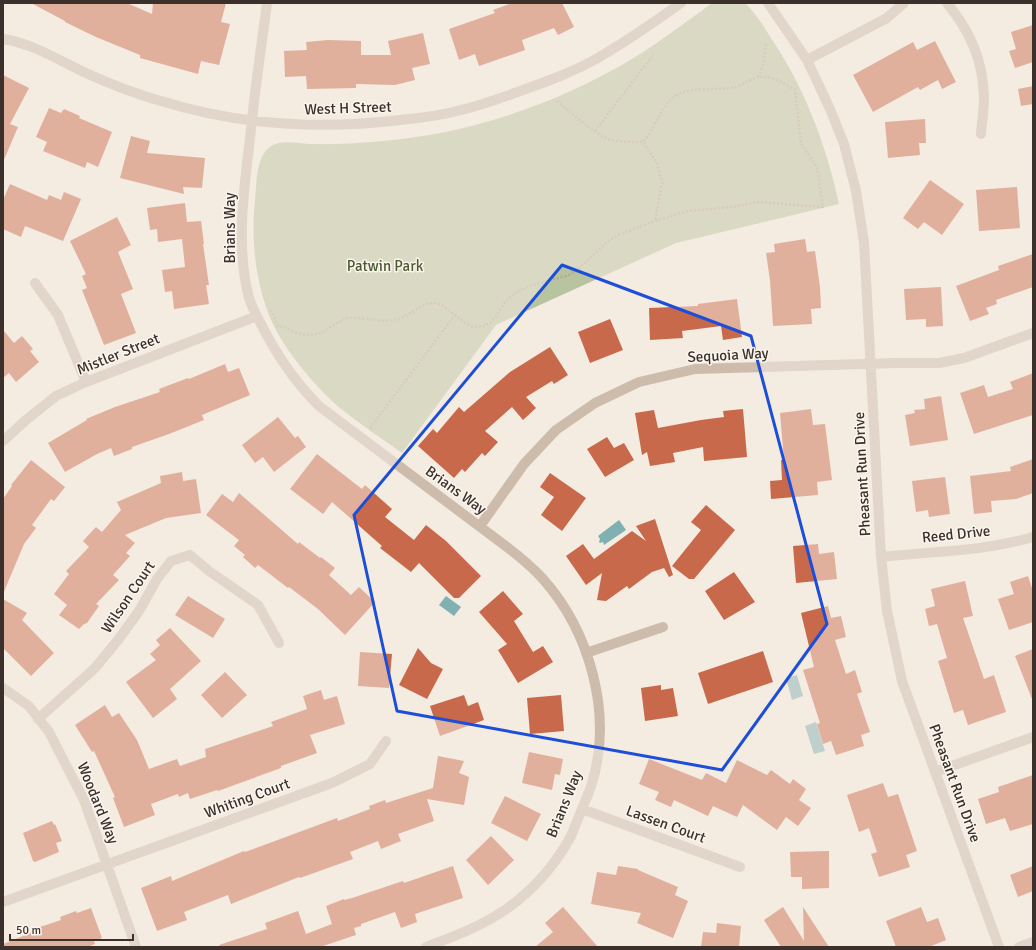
<svg xmlns="http://www.w3.org/2000/svg" width="1036" height="950" viewBox="0 0 1036 950" font-family="Signika,sans-serif">
<style>
.green{fill:#b8c4a0}
.water{fill:#7fb0b2}
.building{fill:#c8694b}
.lines{fill:none;stroke-linecap:round;stroke-linejoin:round}
.path{stroke:#b9a596;stroke-width:2.5;stroke-dasharray:2 2;stroke-linecap:butt}
.minor{stroke:#cdbbac;stroke-width:10}
.marked{fill:none;stroke:#1d4ed8;stroke-width:3;stroke-linejoin:round}
.labels{text-anchor:middle;stroke-width:3;stroke-linejoin:round;paint-order:stroke}
.street-label{font-size:15px;fill:#3b302b;stroke:#fbf5ee}
.park-label{font-size:15px;fill:#4a5a2e;stroke:#fbf5ee}
</style>
<rect width="100%" height="100%" fill="#f4ebe1"/>
<path class="green" d="M712 3H745C755 12 762 24 769 35 804 86 826 144 839 204L676 243 496 325 402 453C381 438 360 424 340 408 313 385 279 344 267 310 255 276 251 237 255 201 257 184 255 157 271 146 281 140 297 143 308 144 351 145 394 141 435 134 504 121 572 95 632 59 660 42 686 22 712 3Z"/>
<path class="water" d="M619 520 626 530 604 545 603 542 600 543 599 542 600 539 598 536Z
M446 596 461 607 454 616 439 605Z
M797 675 803 696 792 700 786 678Z
M816 722 825 751 814 754 805 726Z"/>
<path class="building" d="M31 3H127L152 14 153 3H226L221 22 230 24 219 65 201 61 198 74 140 58V55L96 37 65 22V21Z
M512 3H562L574 27 558 35 554 28 522 40 525 50 479 66 475 54 459 60 449 29 495 13 493 10Z
M1033 25V62L1015 68 1009 51 1016 49 1011 32Z
M423 33 430 64 412 68 415 80 395 85 356 84V88L307 89 306 76 285 77 284 51 307 50 306 42 328 40 361 41V55H391L388 41Z
M935 41 956 82 942 89 938 80 920 90 918 87 873 112 853 75 913 42 917 50Z
M3 75 29 88 10 124 18 127 3 162Z
M1033 86V104L1021 106 1018 89Z
M49 108 61 113 64 109 80 116 79 118 112 132 98 167 87 162 85 168 43 151 47 142 36 137Z
M925 119 926 143H919L920 155 888 158 885 122Z
M131 136 150 141 147 153 205 158 202 188 183 187 184 194 120 178Z
M930 180 964 204 942 235 924 222 918 229 903 218Z
M10 184 47 200 49 195 61 200 64 192 81 199 63 241 25 226 21 237 3 229V200Z
M1017 187 1020 228 979 231 976 190Z
M185 203 187 222 201 221 204 244H203L209 285H206L209 304 174 309 172 291 165 292 162 270 185 267 182 239 158 242 157 229 150 230 147 208Z
M117 217 131 245 118 252 133 289 121 294 136 333 104 345 82 290 87 288 82 276 86 274 70 241Z
M805 239 807 252 815 251 820 287 821 308 811 309 812 324 773 326 770 280 766 253 775 252 774 244Z
M1033 254V287L996 300 997 304 986 308 989 314 970 321 956 286 999 270 998 266Z
M941 287 943 326 926 327V319L906 320 904 289Z
M737 299 742 337 723 340 721 326 682 331 683 338 650 340 649 308 698 306V304Z
M610 319 623 350 590 363 578 332Z
M3 330 14 343 22 336 33 349 30 351 39 362 16 382 9 373 3 378Z
M550 347 568 375 554 384 552 381 526 397 536 408 523 420 512 407 485 431 498 442 485 456 482 453 465 472 462 469 454 478 418 446 433 429 437 433 459 407 464 412 510 372Z
M225 364 228 372 239 368 250 395 202 415 204 420 169 434 132 447V449L114 456 111 448 97 454 65 472 48 443 87 420 86 419 115 407 160 392 159 389 188 378 189 379Z
M1033 373V415L974 434 960 393 984 385 988 397 1013 389 1010 382Z
M941 396 948 440 910 446 905 415 915 413 914 410 925 409 924 399Z
M743 409 747 457 704 461 703 447 673 453 675 462 650 466 647 452 642 455 635 413 654 410 658 428 701 420 724 417 723 411Z
M811 409 813 425 825 424 832 480 817 482 818 495 771 499 770 481 782 480 781 460H784L780 413Z
M278 417 295 438 298 436 306 447 274 472 263 457 255 463 242 445Z
M607 437 614 448 624 443 634 460 605 477 587 449Z
M317 454 362 489 365 485 392 509 385 517 414 540 426 525 446 541 481 576 459 598H454L419 563 411 572 380 548 382 546 332 502 323 514 290 489Z
M1033 459V493L1016 499 991 501 992 512 974 514 970 476 1011 471 1010 467Z
M31 460 65 487 54 501 51 499 32 525 36 528 24 544 3 594V499L12 486 11 485Z
M182 472 183 481 196 479 201 513 166 518 125 535 135 543 126 553 130 556 113 575 119 580 96 604 99 606 87 623 84 624 79 629 59 615 67 605 54 594 69 574 66 571 89 547 83 541 96 527 102 532 121 510 117 502 161 483 160 476Z
M550 473 586 498 562 531 541 515 554 497 540 487Z
M945 477 950 514 929 517 928 510 916 512 912 481Z
M239 493 298 544 299 542 320 558 321 557 335 568 329 575 351 595 359 587 375 602 345 635 318 609 289 587 288 588 258 565 255 568 243 557 245 555 234 546 239 540 206 515 222 494 233 502Z
M706 505 735 530 694 579H689L672 566 701 530 691 522Z
M655 519 673 575 669 577 664 568 652 572 629 589 627 586 606 601 597 600 602 573 586 585 566 556 583 544 594 559 632 531 646 541 636 526Z
M818 544 819 554 834 552 837 579 796 583 793 546Z
M734 572 755 602 724 620 705 591Z
M1028 576 1033 591V622L1009 630 998 599 1014 594 1010 582Z
M965 581 973 616 963 618 984 679 994 675 1006 712 968 725 963 710 954 713 938 661 947 658 937 624 929 626 925 609 935 606 931 589Z
M503 591 523 614 514 621 533 652 543 646 553 662 518 683 498 650 507 644 479 612Z
M188 596 225 619 213 638 175 615Z
M3 599 27 613 22 620 54 653 31 676 3 648Z
M828 606 831 618 841 616 846 637 835 640 846 674 855 670 862 692 857 694 870 732 861 735 864 746 836 755 831 741 823 744 817 724 820 723 803 670 814 667 801 613Z
M170 628 201 661 170 689 177 699 153 718 126 682 156 660 150 654 160 645 156 640Z
M418 648 431 663 443 669 427 699 399 685Z
M1033 649V699H1032L1015 656Z
M763 651 773 682 708 704 698 673Z
M360 652 392 654 389 688 358 686Z
M225 672 247 695 222 718 201 695Z
M661 685V690L673 688 678 716 645 721 641 688Z
M321 690 324 700 337 696 345 724 310 735 317 753 281 766V768L218 791 217 790 190 799 188 793 179 797 178 794 151 804 155 815 124 827 113 798 115 797 94 751 92 752 75 725 105 705 112 717 119 713 137 740 149 769 177 759 180 766 206 757 205 749 273 726 271 722 307 709 303 696Z
M464 695 468 706 478 702 484 720 440 736 430 706Z
M561 695 564 731 530 734 527 698Z
M529 752 563 759 560 775 555 774 552 790 522 783Z
M438 756 464 761 459 773 469 777 464 805 427 799 434 821 398 834 401 841 381 849 378 841 350 852 353 859 300 878 299 877 231 904 228 895 184 912 187 920 157 931 141 888 171 876 172 881 244 851 245 852 337 818 338 821 370 809 369 806 385 800 386 803 433 788Z
M649 759 702 780 706 773 726 783 737 760 767 775 771 770 790 784 793 779 806 789 799 800 811 808 798 826 786 817 777 830 743 805 737 817 713 806 708 816 674 800 671 807 655 800 659 792 639 784Z
M1033 775V824L1010 831 1005 818 986 824 978 799 999 792 998 787Z
M883 783 888 797 898 794 917 851 906 855 910 867 879 877 871 854 877 852 869 828 859 832 847 795Z
M505 796 541 814 527 841 491 823Z
M52 821 54 825 55 824 62 841 56 843 59 852 35 862 33 861 23 833Z
M491 836 514 860 488 885 466 860Z
M829 851V888L802 889V877H791L790 852Z
M453 866 463 898 415 914 417 922 401 928 395 912 361 924V926L354 928 356 935 320 947H220L219 945 267 929 265 923 298 911 306 934 332 924 326 906 344 899V900L352 898 403 881 404 883Z
M618 866 638 869V870L678 887 675 895 688 901 673 938 637 923 641 913 591 904 597 872 616 875Z
M1033 866V891L1018 897 1010 875Z
M563 907 598 947H535L553 932 545 923Z
M783 907 804 941 803 907 829 947H781L764 920Z
M921 907 927 922 938 918 946 940 929 947H896L886 921Z
M91 908 102 938 94 941 95 944 88 947H3V944L38 930 37 928 61 920 60 917 76 911 77 913Z
M717 923 741 926 739 947H701L703 932 716 933Z"/>
<g class="lines">
<path class="path" d="M758 77 764 62 766 43
M557 101C569 111 597 137 612 140 622 142 633 142 643 142
M595 131 654 54
M271 310 278 326 284 327 294 332 306 335 319 334 346 318H356L390 321 404 317 426 304 434 303 442 305 465 323 473 327H482L490 323 496 316 505 302 515 293 529 286 569 275 586 262 606 243 618 235 655 221 688 211 732 207 759 202 823 207 817 168 801 143 795 90C784 83 771 75 758 77 750 79 743 85 735 87 717 91 694 86 677 95 665 102 660 115 653 127 651 132 647 137 643 142L657 163 662 183 655 221
M370 428 455 315"/>
<path class="minor" d="M267 3C262 42 256 81 252 120 246 178 234 240 249 298 252 308 258 318 263 328 278 357 296 383 319 406L507 547C520 557 532 567 543 579 590 632 613 714 592 783 589 793 584 804 580 814 577 821 574 829 571 836 558 860 538 884 517 901 490 923 458 935 426 947
M768 3 807 60 830 109 844 144 856 191 864 242 881 557 887 611 902 681 999 947
M947 3C970 31 983 60 984 97 984 109 982 122 981 134
M3 39C32 43 60 61 86 73 110 84 136 94 161 101 239 125 319 130 400 120 422 118 444 115 465 109 484 104 504 97 523 90 548 81 573 72 596 59 626 42 653 23 681 3
M807 60 887 18 904 3
M35 283 58 315 86 382
M3 441 26 420 56 396 86 382 257 316
M480 526 524 464 556 430 595 403 639 382 695 369 897 363H939L964 358 1033 333
M881 557C933 551 982 552 1033 537
M586 653 663 627
M3 688 29 706 49 732 84 800 136 947
M38 719 95 668 118 640 139 611 157 579 171 561 190 555 209 571 258 605 279 643
M935 772 1033 737
M582 809 740 867
M3 902 332 783 370 764 386 741
M1019 947 1033 942"/>
</g>
<path d="M0 0H1036V950H0ZM562 265 751 336 827 624 722 770 397 711 354 515Z" fill="#f4ebe1" fill-opacity=".55" fill-rule="evenodd"/>
<path class="marked" d="M562 265 751 336 827 624 722 770 397 711 354 515Z"/>
<g class="labels">
<g class="street-label">
<text transform="translate(348 108) rotate(-2)" y="5">West H Street</text>
<text transform="translate(230 228) rotate(-90)" y="5">Brians Way</text>
<text transform="translate(118 354) rotate(-22)" y="5">Mistler Street</text>
<text transform="translate(728 355) rotate(-3)" y="5">Sequoia Way</text>
<text transform="translate(862 474) rotate(-93)" y="5">Pheasant Run Drive</text>
<text transform="translate(456 490) rotate(36)" y="5">Brians Way</text>
<text transform="translate(956 534) rotate(-6)" y="5">Reed Drive</text>
<text transform="translate(128 597) rotate(-56)" y="5">Wilson Court</text>
<text transform="translate(955 783) rotate(70)" y="5">Pheasant Run Drive</text>
<text transform="translate(247 798) rotate(-20)" y="5">Whiting Court</text>
<text transform="translate(98 803) rotate(68)" y="5">Woodard Way</text>
<text transform="translate(564 804) rotate(-68)" y="5">Brians Way</text>
<text transform="translate(666 824) rotate(20)" y="5">Lassen Court</text>
</g>
<g class="park-label">
<text x="385" y="271">Patwin Park</text>
</g>
</g>
<rect width="1036" height="950" fill="none" stroke="#3b302b" stroke-width="8"/>
<path d="M10 934v6h123v-6" fill="none" stroke="#3b302b" stroke-width="2"/>
<text x="16" y="934" font-size="12" fill="#3b302b" stroke="#fbf5ee" stroke-width="3" paint-order="stroke">50 m</text>
</svg>
